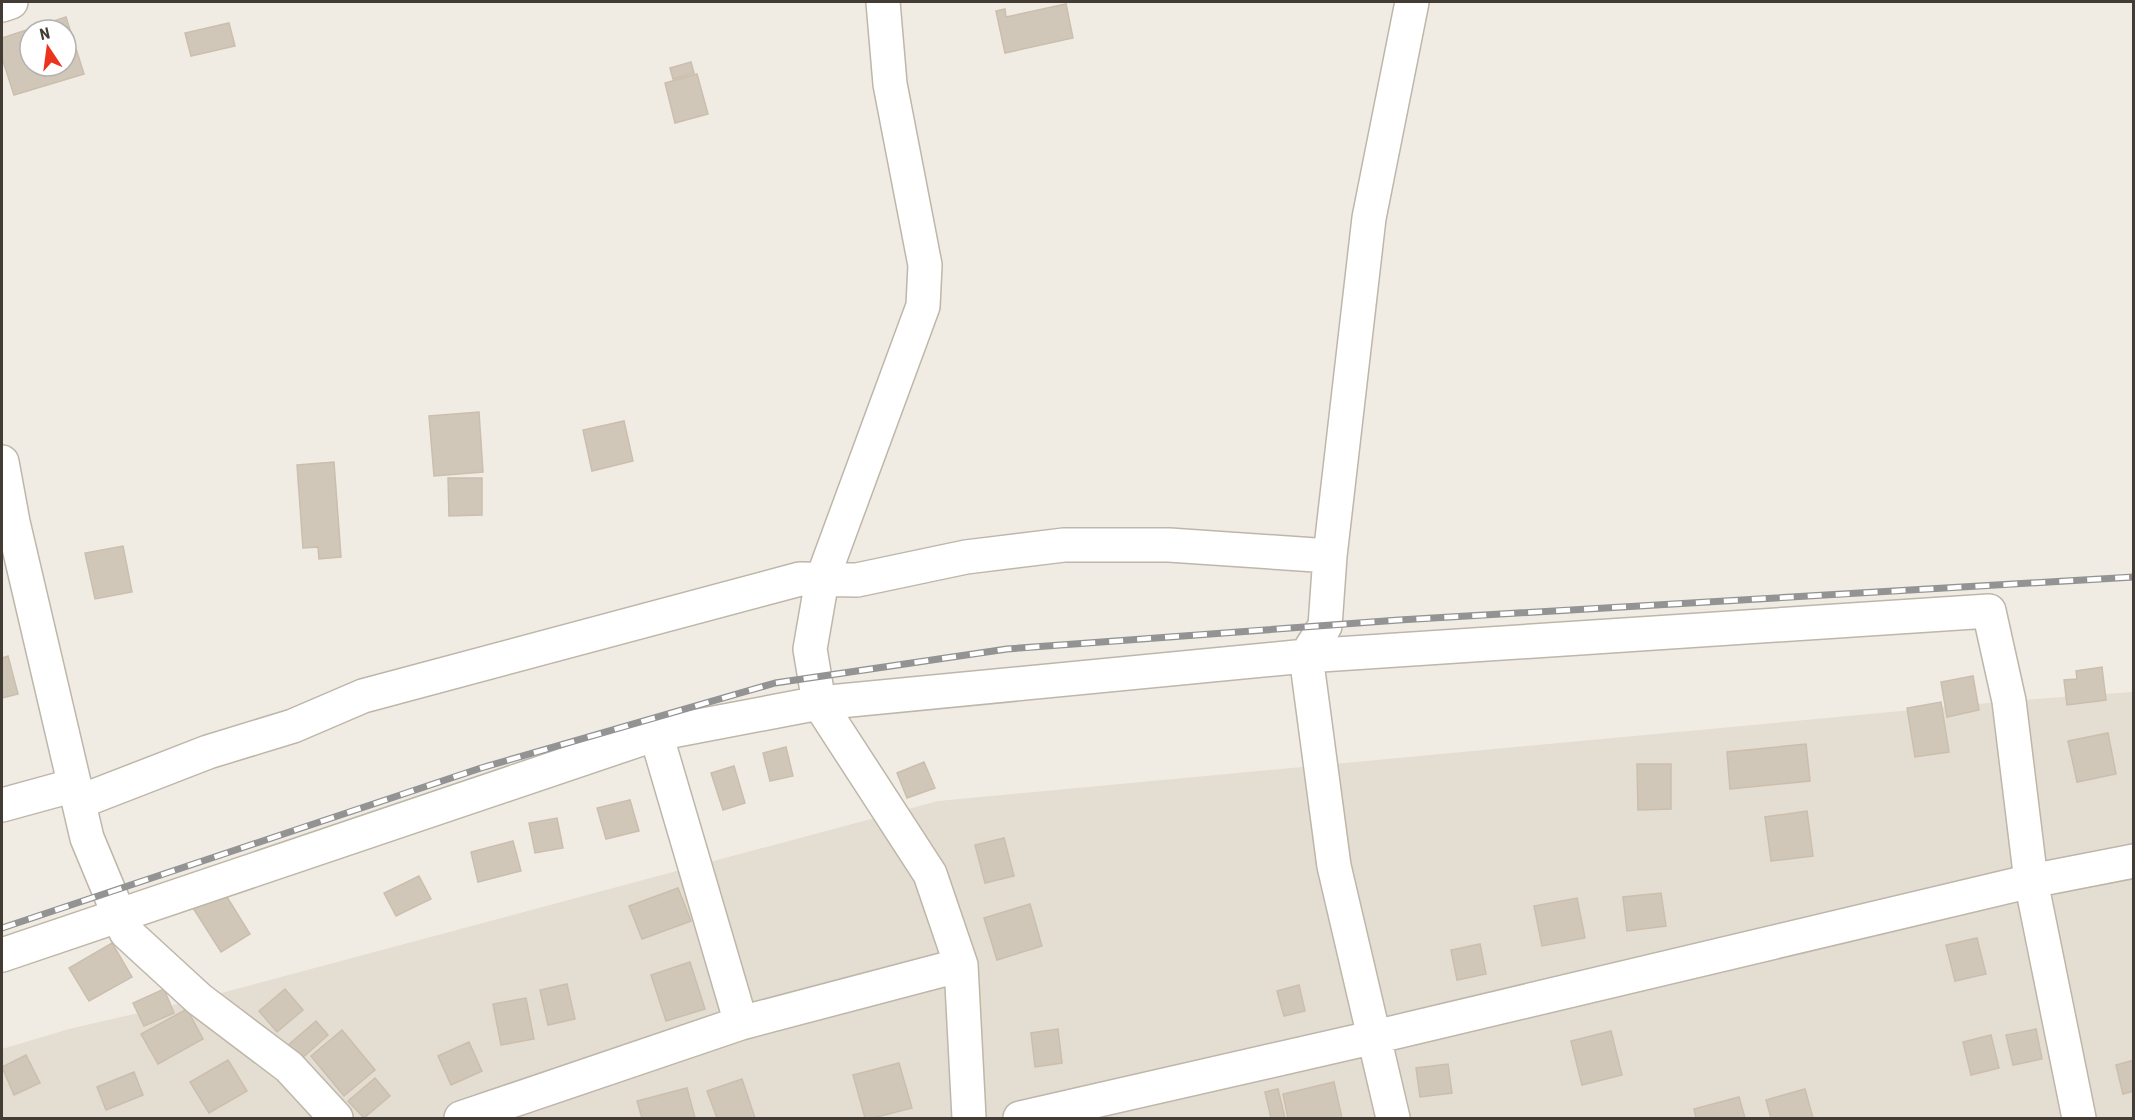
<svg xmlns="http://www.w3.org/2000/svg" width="2135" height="1120" viewBox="0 0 2135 1120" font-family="'Roboto Condensed',sans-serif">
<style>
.residential{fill:#e4ddd1}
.building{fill:#d1c7b9;stroke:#cbbead;stroke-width:1.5;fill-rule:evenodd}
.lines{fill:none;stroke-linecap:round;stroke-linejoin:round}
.minor-casing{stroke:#beb6a9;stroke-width:36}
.minor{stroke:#fff;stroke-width:33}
.rail-casing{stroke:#939393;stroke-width:7}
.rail{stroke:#fff;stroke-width:4.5;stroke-dasharray:14;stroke-linecap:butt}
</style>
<rect width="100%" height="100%" fill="#f0ece3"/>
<path class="residential" d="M2133 692V1118H2V1049L69 1029 199 999 938 801 2009 701Z"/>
<path class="building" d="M1066 4 1073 38 1005 53 996 11 1005 9 1006 17Z
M66 17 84 74 14 95 2 58V38ZM30 30H66V66H30Z
M229 23 235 46 191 56 185 33Z
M691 62 694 73 673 79 670 68Z
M697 74 708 114 675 123 665 83Z
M479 412 483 472 434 476 429 416Z
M624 421 633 461 592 471 583 430Z
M334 462 341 557 319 559 318 547 303 548 297 465Z
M448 478H482V515L449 516Z
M123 546 132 592 95 599 85 553Z
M8 656 18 694 2 698V658Z
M2102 667 2106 700 2067 705 2064 680 2077 679 2076 671Z
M1973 676 1979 710 1947 717 1941 682Z
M1941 702 1949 752 1915 757 1907 708Z
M2108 733 2116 774 2077 782 2068 741Z
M1806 744 1810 781 1730 789 1727 752Z
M786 747 793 776 770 781 763 753Z
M924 762 935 788 907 798 897 773Z
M1637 764H1671V809L1638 810Z
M734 766 745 803 723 810 711 773Z
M630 800 639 831 606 839 597 808Z
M1807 811 1813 856 1771 861 1765 817Z
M557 818 563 848 535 853 529 823Z
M1004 838 1014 876 985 883 975 845Z
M513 841 521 871 478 882 471 852Z
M419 876 431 899 396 916 384 893Z
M678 888 691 921 642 939 629 906Z
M222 889 250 934 221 952 193 908Z
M1661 893 1666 926 1627 931 1623 897Z
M1577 898 1585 938 1542 946 1534 906Z
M1030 904 1042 946 997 960 984 918Z
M1977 938 1986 974 1955 981 1946 945Z
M112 943 132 977 89 1001 69 968Z
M1480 944 1486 974 1457 980 1451 950Z
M690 962 705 1009 666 1021 651 975Z
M567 984 575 1019 548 1025 540 990Z
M1299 985 1305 1011 1284 1016 1277 991Z
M164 989 174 1013 144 1026 133 1003Z
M285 989 303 1010 277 1032 259 1011Z
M526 998 534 1039 501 1045 493 1004Z
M187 1009 203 1039 158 1064 141 1034Z
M316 1021 328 1035 300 1060 287 1046Z
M1058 1029 1062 1063 1035 1067 1031 1033Z
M2036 1029 2042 1059 2013 1065 2006 1035Z
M342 1030 375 1070 344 1096 311 1056Z
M1611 1031 1622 1075 1582 1085 1571 1041Z
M1991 1035 1999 1068 1971 1075 1963 1042Z
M469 1042 482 1071 451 1085 438 1056Z
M26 1055 40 1083 14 1095 2 1067Z
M228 1060 247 1091 209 1113 190 1082Z
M2134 1060V1091L2123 1094 2116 1065Z
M899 1063 912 1108 873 1118H865L853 1075Z
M1448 1064 1452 1093 1420 1097 1416 1068Z
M134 1072 143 1095 106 1110 97 1087Z
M375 1078 390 1096 364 1118 348 1101Z
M742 1079 755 1118H717L707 1091Z
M1334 1082 1342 1118H1288L1283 1094Z
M687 1088 695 1118H642L637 1101Z
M1278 1089 1285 1118H1271L1265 1092Z
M1805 1089 1813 1118H1771L1766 1100Z
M1739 1097 1745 1118H1696L1694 1109Z"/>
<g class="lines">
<g class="minor-casing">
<path id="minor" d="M883 2 890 84 925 265 923 306 822 580 810 649 819 703 930 874 961 965 969 1118
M2 5 11 2
M2 462 13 522 87 838 126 932 199 999 289 1067 336 1118
M1330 556 1369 218 1412 2
M656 734 741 1023
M79 802 208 752 293 726 363 696 800 579 857 580 966 557 1064 545H1169L1330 556 1325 626 1306 656 1334 866 1393 1118
M2 805 75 785
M2 955 656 734 819 703 1306 656 1989 611 2009 701 2031 881 2079 1118
M461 1118 741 1023 961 965
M1020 1118 1375 1037 2031 881 2134 861"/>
</g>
<use href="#minor" class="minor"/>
<g class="rail-casing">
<path id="rail" d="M2 928 481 768 775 683 1007 649 1399 620 2134 577"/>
</g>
<use href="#rail" class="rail"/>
</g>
<rect width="2135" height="1120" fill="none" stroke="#423c34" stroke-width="6"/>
<g transform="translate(48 48) rotate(347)"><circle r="28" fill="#ffffff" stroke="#b3b1ae" stroke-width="1.5"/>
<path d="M0-4.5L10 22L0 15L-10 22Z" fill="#ec331e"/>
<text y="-9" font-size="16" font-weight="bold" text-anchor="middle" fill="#423c34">N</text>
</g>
</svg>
